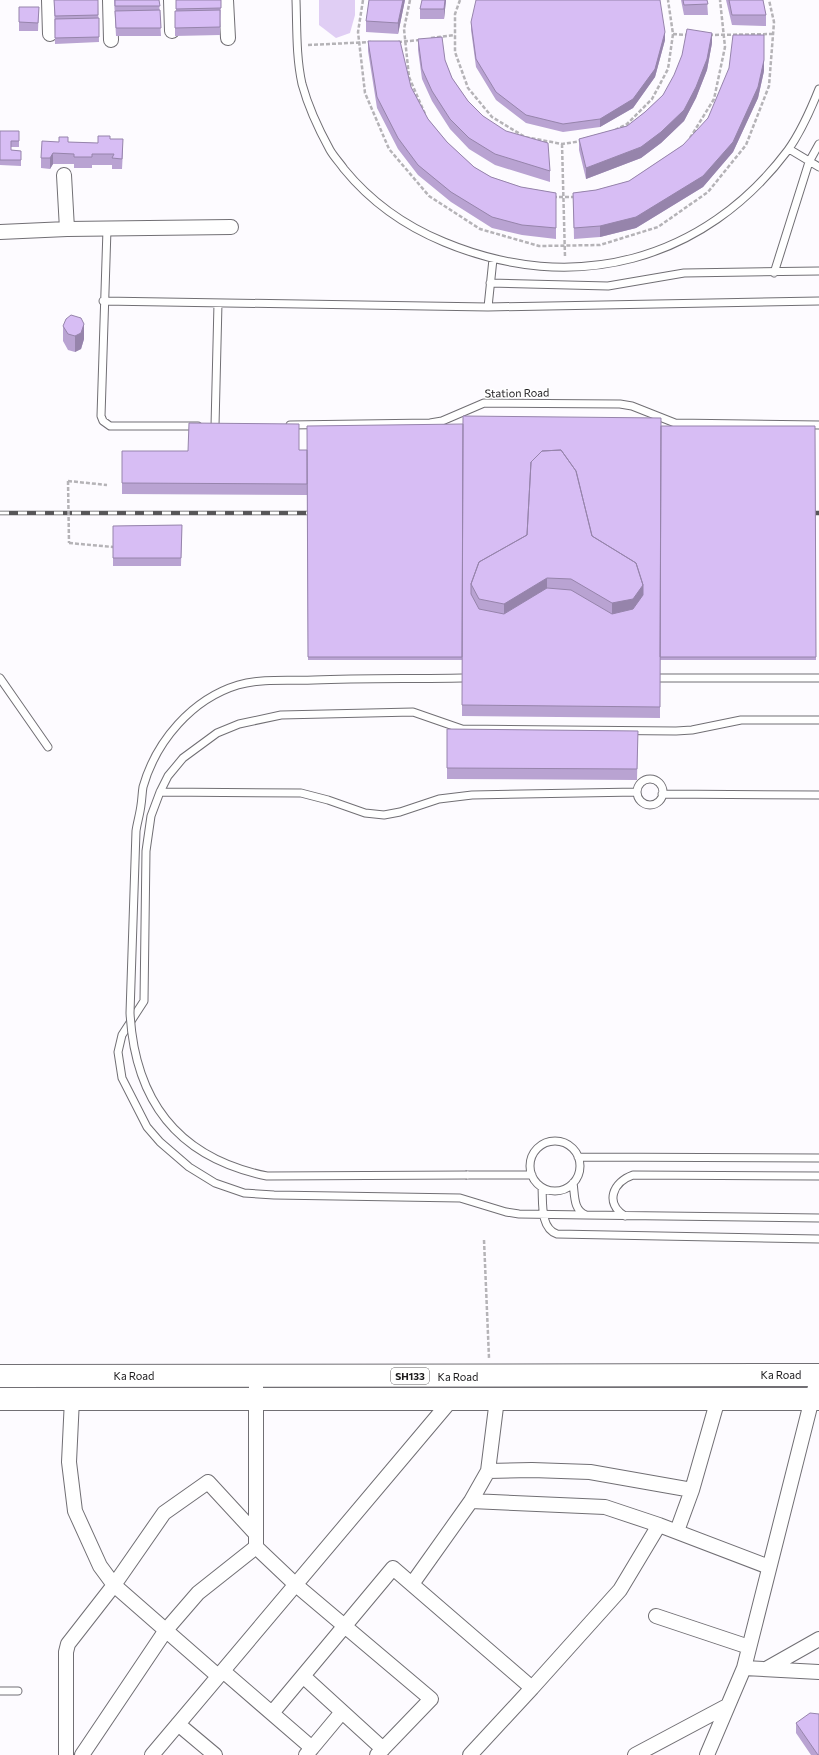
<svg xmlns="http://www.w3.org/2000/svg" width="819" height="1755" viewBox="0 0 819 1755" font-family="Commissioner,sans-serif">
<style>
.green{fill:#e0cef4}
.lines{fill:none;stroke-linecap:round;stroke-linejoin:round}
.lane-casing{stroke:#716f74;stroke-width:9}
.street-casing{stroke:#716f74;stroke-width:16}
.primary-casing{stroke:#716f74;stroke-width:24}
.path{stroke:#b5b3b7;stroke-width:2.5;stroke-dasharray:4 2;stroke-linecap:butt}
.lane{stroke:#fff;stroke-width:7}
.street{stroke:#fff;stroke-width:14}
.primary{stroke:#fff;stroke-width:22}
.rail-casing{stroke:#575658;stroke-width:4.5}
.rail{stroke:#fff;stroke-width:3;stroke-dasharray:9;stroke-linecap:butt}
.lane-bridge-casing{stroke:#716f74;stroke-width:9;stroke-linecap:butt}
.path-bridge{stroke:#b5b3b7;stroke-width:2.5;stroke-dasharray:4 2;stroke-linecap:butt}
.lane-bridge{stroke:#fff;stroke-width:7}
.wall{fill:#b9a3d2}
.shaded-wall{fill:#9684ab}
.building{fill:#d7bdf4;stroke:#9684ab;fill-rule:evenodd}
.labels{text-anchor:middle;stroke-width:3;stroke-linejoin:round;paint-order:stroke}
.shield{fill:#fff;stroke:#605f61;stroke-width:1}
.shield-label{font-size:10px;font-weight:bold;fill:#1c1b1d}
.street-label{font-size:11px;fill:#1c1b1d;stroke:#fff}
</style>
<rect width="100%" height="100%" fill="#fdfbff"/>
<path class="green" d="M319 0H355V15L350 33 336 38 319 25Z"/>
<g class="lines">
<g class="lane-casing">
<path id="lane" d="M296 0C297 28 296 57 302 84 308 106 319 130 330 150 334 157 340 163 344 169 371 202 405 226 444 242 573 296 704 262 788 150 801 132 811 109 819 89
M789 149 819 167
M107 229 101 416 103 421 110 426H198
M774 273 809 162 819 144
M490 283 608 286 684 273 819 271
M103 301 488 307 819 301
M488 307 493 259
M290 425 430 423 442 421 484 403 620 404 632 406 675 423 819 425
M215 426 218 303
M0 678 48 747
M660 678H819
M637 792a13 13 0 1 1 26 0a13 13 0 1 1-26 0Z
M160 792 301 793 328 800 365 813 384 815 400 812 439 799 472 795 637 792
M662 794 819 795
M530 1166a25 25 0 1 1 50 0a25 25 0 1 1-50 0Z
M578 1157 819 1158
M467 1175H532
M573 1183C575 1195 573 1210 586 1215L819 1218
M542 1188C543 1203 540 1228 557 1234L819 1239
M586 1215 519 1214 506 1212 460 1198 274 1195 244 1193 215 1183 189 1167 160 1142 147 1127 122 1078 118 1052 122 1035 144 1001 146 851 151 816 160 792 168 776 183 758 217 733 239 724 281 715 413 712 462 729 676 731 692 730 741 720H819
M625 1216C604 1203 613 1182 633 1175L819 1176
M0 1691H18"/>
</g>
<g class="street-casing">
<path id="street" d="M49 0 50 34
M110 0 111 40
M171 0 172 31
M226 0 228 38
M64 175 67 229
M0 232 67 229 231 227
M256 1376V1547L296 1585 431 1699 377 1755
M72 1399 69 1462 75 1511 100 1566 114 1585 218 1676
M488 1471 532 1470 590 1472 692 1490
M471 1501 605 1507 659 1525
M677 1531 692 1490 718 1399
M412 1584 471 1501 488 1471 497 1399
M656 1616 749 1647
M744 1668 819 1672
M766 1669 819 1639
M223 1671 312 1748 306 1755
M303 1676 383 1749
M532 1688 620 1590 659 1525 769 1567
M272 1713 393 1568 532 1688 470 1755
M178 1724 215 1755
M312 1748 342 1712
M66 1755V1652L68 1644 114 1585 164 1513 208 1482 256 1534
M82 1755 166 1630 198 1593 256 1547
M152 1755 452 1399
M635 1755 727 1706
M707 1755 744 1668 818 1375"/>
</g>
<g class="primary-casing">
<path id="primary" d="M0 1376 819 1375
M0 1399H819"/>
</g>
<path class="path" d="M363 0 358 32 365 93 389 149 429 196 480 229 539 246 600 245 658 227 708 192 746 145 769 86 774 22 769 0
M410 0 404 29 409 77 425 114
M460 0 455 14V52L468 88 492 117 525 137 562 144 582 141
M673 34 688 35
M709 35 773 34
M431 38 455 35
M398 42 420 40
M308 45 371 42
M615 130 627 124 652 99 668 69 673 34 668 0
M690 138 714 99 725 47 720 0
M562 144 565 257
M553 197H576
M68 481 107 485
M69 543 113 547
M484 1240 489 1358"/>
<use href="#lane" class="lane"/>
<use href="#street" class="street"/>
<use href="#primary" class="primary"/>
<g class="rail-casing">
<path id="rail" d="M0 513H319
M803 513H819"/>
</g>
<use href="#rail" class="rail"/>
<g class="lane-bridge-casing">
<path id="lane-bridge" d="M462 678C413 679 363 678 314 680 290 681 262 678 238 685 192 699 156 741 143 787 142 793 142 799 141 805 140 814 137 823 136 831L130 1013C135 1101 178 1158 267 1176L467 1175"/>
</g>
<path class="path-bridge" d="M68 481 69 543"/>
<use href="#lane-bridge" class="lane-bridge"/>
</g>
<path class="wall" d="M54 0H98L99 42 55 44Z
M114 0H159L161 36H116Z
M176 0H221L220 35 175 36V11H176Z
M369 0H405L398 34 366 32V21Z
M446 0 444 19H420V9Z
M681 0H707L708 15H684Z
M726 0H763L766 15V26L732 25Z
M19 7H39L38 31H19Z
M471 22 665 40 655 77 633 108 600 127 563 132 526 123 496 100 476 67 471 30Z
M418 39 445 60 452 78 468 101 483 116 550 171V182L495 165 469 149 450 129 432 101 422 79 418 50Z
M368 41 411 87 428 119 447 142 474 167 491 177 521 187 556 193V239L522 235 492 228 451 202 418 175 398 149 377 108 368 51Z
M712 43 707 70 696 98 684 121 661 143 641 158 586 179 579 150V139L627 126 645 112 663 95Z
M764 71 758 98 733 152 703 187 636 228 600 237 574 239 573 193 596 190 629 181 683 145Z
M0 131H19V147H11V150L21 151V166L0 165Z
M110 139 123 150 122 169H112V165H92V168H74V164H53L50 169 41 168V158L59 142 98 143Z
M63 326 84 339 81 349 75 352 68 350 63 341Z
M661 426H815L816 660H660V718L462 716V660H308L307 487V495L122 494V451H188L307 450Z
M182 525 181 566H113V526Z
M447 729 638 731 637 780 447 779Z
M796 1723 819 1755H811L796 1733Z"/>
<path class="shaded-wall" d="M403 0H405L398 34V23Z
M445 0H446L444 19V9Z
M665 32V40L655 77 633 108 600 127V119Z
M712 33V43L707 70 696 98 684 121 661 143 641 158 586 179V168L641 147Z
M764 35V71L758 98 733 152 703 187 636 228 600 237V226L703 176Z
M53 153V164L50 169V158Z
M84 324V339L81 349 75 352V336Z
M547 578V599L504 625V604Z
M643 585V606L612 625V603Z"/>
<path class="building" d="M54 0H98V15L55 16Z
M115 0H159L160 6H115Z
M176 0H221V8L176 9Z
M369 0H403L398 23 366 21Z
M422 0H445L444 9H420Z
M476 0H660L665 32 655 69 633 99 600 119 563 124 526 115 496 92 476 59 471 22Z
M683 0H707L708 4 684 5Z
M729 0H763L766 15H732Z
M19 7H39L38 23 19 22Z
M160 10 161 28H116L115 11Z
M220 10V27L175 28V11Z
M99 18V37L55 38V19Z
M687 29 712 33 707 59 696 87 684 110 661 132 641 147 586 168 579 139 627 126 645 112 663 95 674 75 682 55Z
M733 35H764V60L758 87 733 142 703 176 636 217 600 226 574 228 573 193 596 190 629 181 683 145 708 118 729 68Z
M442 37 445 60 452 78 468 101 483 116 506 131 548 143 550 171 495 154 469 138 450 119 432 91 422 69 418 39Z
M368 41H400L411 87 428 119 447 142 474 167 491 177 521 187 556 193V228L522 225 492 217 451 192 418 165 398 138 377 97Z
M0 131H19V141H11V150L21 151V160H0Z
M98 136H110V139H123L122 159 112 158 114 154H92V157H74V154L53 153 50 158H41L42 141 59 142V137H68V142L98 143Z
M71 315 81 318 84 324 81 333 75 336 68 334 63 326 66 319Z
M463 416 661 418 660 707 462 705ZM561 450 576 471 592 536 636 563 643 585V595L633 609 612 614 571 590 547 588 504 614 479 609 471 594V584L479 562 527 535 531 462 542 451Z
M189 423 299 424V450H307V484L122 483V451H188Z
M463 424 462 657H308L307 426Z
M661 426H815L816 657H660Z
M561 450 576 471 592 536 636 563 643 585 633 599 612 603 571 579 547 578 504 604 479 599 471 584 479 562 527 535 531 462 542 451Z
M182 525 181 558H113V526Z
M447 729 638 731 637 769 447 768Z
M810 1713 819 1714V1755H818L796 1723Z"/>
<g class="labels">
<rect class="shield" x="391" y="1368" width="38" height="16" rx="3"/>
<g class="shield-label">
<text x="410" y="1380">SH133</text>
</g>
<g class="street-label">
<text transform="translate(517 393) rotate(-1)" y="4">Station Road</text>
<text x="781" y="1379">Ka Road</text>
<text x="134" y="1380">Ka Road</text>
<text x="458" y="1381">Ka Road</text>
</g>
</g>
</svg>
